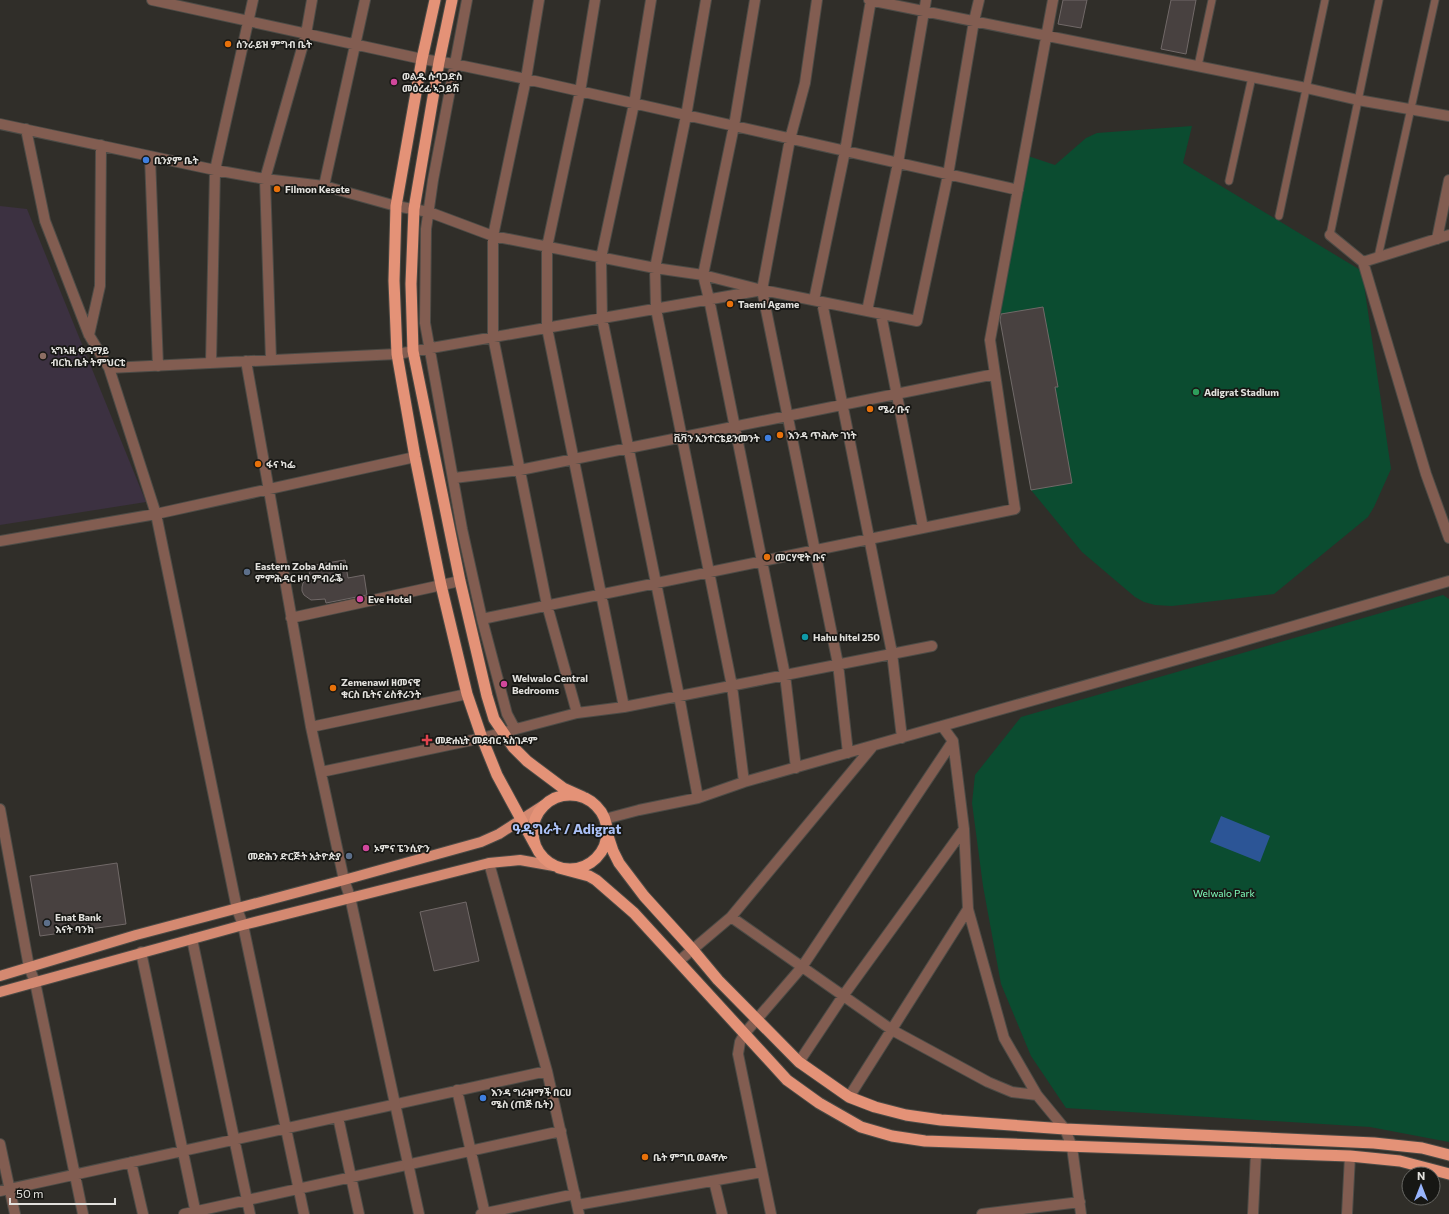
<svg xmlns="http://www.w3.org/2000/svg" width="1449" height="1214" viewBox="0 0 1449 1214" font-family="Commissioner,'Noto Sans Ethiopic',sans-serif">
<style>
.education{fill:#3c3141}
.green{fill:#0b4c30}
.water{fill:#2c5596}
.building{fill:#484140;stroke:#716968}
.lines{fill:none;stroke-linecap:round;stroke-linejoin:round}
.service-casing{stroke:#4c4b46;stroke-width:9}
.minor-casing{stroke:#4c4b46;stroke-width:12}
.tertiary-casing{stroke:#4c4b46;stroke-width:12}
.primary-casing{stroke:#4c4b46;stroke-width:12}
.trunk-casing{stroke:#4c4b46;stroke-width:13}
.service{stroke:#825d51;stroke-width:7}
.minor{stroke:#825d51;stroke-width:10}
.tertiary{stroke:#825d51;stroke-width:10}
.primary{stroke:#d48971;stroke-width:10}
.trunk{stroke:#e49277;stroke-width:11}
.food-dot{fill:#e8710a;stroke:#171714;stroke-width:1.5}
.hotel-dot{fill:#d1479c;stroke:#171714;stroke-width:1.5}
.shop-dot{fill:#3f7fe0;stroke:#171714;stroke-width:1.5}
.education-dot{fill:#8d6e63;stroke:#171714;stroke-width:1.5}
.leisure-dot{fill:#2e9e5b;stroke:#171714;stroke-width:1.5}
.service-dot{fill:#5c6f8a;stroke:#171714;stroke-width:1.5}
.culture-dot{fill:#0f9aa8;stroke:#171714;stroke-width:1.5}
.health-dot{fill:#e0444e;stroke:#171714;stroke-width:1.5}
.labels{text-anchor:middle;stroke-width:3.5;stroke-linejoin:round;paint-order:stroke}
.poi-label{font-size:10px;font-weight:bold;fill:#e2e1dd;stroke:#171714;text-anchor:start}
.park-label{font-size:10px;fill:#80febc;stroke:#171714}
.district-label{font-size:14px;font-weight:bold;fill:#abc1f7;stroke:#171714}
</style>
<rect width="100%" height="100%" fill="#302e29"/>
<path class="education" d="M0 206 27 209 146 502 0 525Z"/>
<path class="green" d="M1192 126 1183 163 1362 271 1391 469 1374 507 1368 517 1274 594 1172 606 1155 605 1144 602 1135 597 1082 552 1031 490 999 314 1028 156 1055 165 1086 138 1097 133Z
M1443 595 1449 599V1142L1370 1127 1066 1108 1031 1056 1001 984 983 886 972 803 975 775 1021 717Z"/>
<path class="water" d="M1221 816 1270 836 1260 862 1210 842Z"/>
<path class="building" d="M1063 0H1087L1081 28 1058 24Z
M1171 0H1196L1186 54 1161 49Z
M1043 307 1058 387H1055L1072 483 1031 490 1000 320 1001 314Z
M345 560 348 578 364 575 367 595 326 603 325 599 311 600 304 595 302 591V587L303 583 310 576 308 566Z
M117 863 126 924 40 936 30 876Z
M466 902 479 961 434 971 420 912Z"/>
<g class="lines">
<g class="service-casing">
<path id="service" d="M1198 66 1212 0
M1229 181 1252 77
M1279 216 1325 0
M1330 235 1379 0
M1378 257 1435 0"/>
</g>
<g class="minor-casing">
<path id="minor" d="M152 0 422 59 454 64 526 79 1018 190
M467 0 433 180 426 229 425 323 462 529 482 619 507 714 515 729
M539 0 526 79 493 236V337L547 605 577 713
M595 0 580 92 547 247V328L624 707
M651 0 634 104 601 258 602 318 679 696 698 798
M706 0 686 116 655 268 656 309 732 686 744 782
M755 0 734 126 703 275 709 299 785 675 796 768
M817 0 805 83 790 139 762 290 838 664 848 753
M869 0 1306 88 1358 100 1449 116
M0 124 215 170 265 179 324 186 396 206 429 212 493 236 655 268 703 275 762 290 917 321 948 175 974 21 979 0
M26 129 45 221 89 335 109 368 156 514 237 909 243 925 304 1214
M150 157 158 366
M324 186 365 0
M1330 235 1363 262
M1449 235 1363 262 1426 474 1449 538
M1437 239 1449 180
M814 300 845 151 871 0
M822 302 892 653 902 738
M867 311 898 163 926 0
M881 314 923 528
M89 335 100 286 101 145
M271 360 265 179 306 34 312 0
M246 361 311 727 344 880
M211 363 215 170 253 0
M109 368 397 354 757 291
M454 478 520 470 995 374
M0 541 156 514 415 457
M291 618 460 581
M482 619 1015 509 990 340 1053 0
M942 726 953 741 964 829 968 909 1004 1038 1037 1095 1065 1129 1072 1147 1081 1214
M311 727 467 694
M321 772 482 738 577 713 624 707 932 646
M0 809 29 967 35 982 83 1214
M605 819 639 810 698 798 744 782 1225 646 1449 581
M489 863 547 1071 579 1214
M731 917 892 1030 988 1082 1012 1092 1037 1095
M192 939 250 1214
M141 952 196 1214
M679 961 731 917 873 746
M799 1062 843 996 964 829
M457 1090 485 1214
M849 1097 968 909
M338 1117 359 1214
M0 1144 15 1214
M131 1162 143 1214
M714 1181 722 1214
M0 1191 547 1071
M577 1205 762 1172
M184 1214 561 1131
M481 1214 575 1194
M771 1214 738 1054 740 1042 745 1033 802 967 953 741
M982 1214 1080 1202
M1253 1214 1256 1153
M1347 1214 1350 1156"/>
</g>
<g class="tertiary-casing">
<path id="tertiary" d="M344 880 350 897 419 1214"/>
</g>
<g class="primary-casing">
<path id="primary" d="M0 976 136 935 344 880 481 842 499 834 544 805
M0 992 243 925 489 863 520 860 554 866"/>
</g>
<g class="trunk-casing">
<path id="trunk" d="M435 0 422 59 396 206 394 281 397 354 415 457 441 585 467 694 482 738 497 775 535 845
M452 0 439 62 414 209 411 284 413 351 460 581 487 696 494 719 513 747 527 761 563 788 583 797
M533 832a37 37 0 1 1 74 0a37 37 0 1 1-74 0Z
M607 833 613 851 619 863 644 896 693 950 718 980 799 1062 849 1097 875 1107 906 1115 941 1120 1065 1129 1374 1143 1422 1148 1449 1155
M559 868 589 876 596 880 634 913 787 1080 819 1103 861 1127 892 1136 925 1141 1350 1156 1400 1161 1449 1174"/>
</g>
<use href="#service" class="service"/>
<use href="#minor" class="minor"/>
<use href="#tertiary" class="tertiary"/>
<use href="#primary" class="primary"/>
<use href="#trunk" class="trunk"/>
</g>
<g class="food-dot">
<circle cx="228" cy="44" r="4"/>
<circle cx="277" cy="189" r="4"/>
<circle cx="730" cy="304" r="4"/>
<circle cx="870" cy="409" r="4"/>
<circle cx="780" cy="435" r="4"/>
<circle cx="258" cy="464" r="4"/>
<circle cx="767" cy="557" r="4"/>
<circle cx="333" cy="688" r="4"/>
<circle cx="645" cy="1157" r="4"/>
</g>
<g class="hotel-dot">
<circle cx="394" cy="82" r="4"/>
<circle cx="360" cy="599" r="4"/>
<circle cx="504" cy="684" r="4"/>
<circle cx="366" cy="848" r="4"/>
</g>
<g class="shop-dot">
<circle cx="146" cy="160" r="4"/>
<circle cx="768" cy="438" r="4"/>
<circle cx="483" cy="1098" r="4"/>
</g>
<circle class="education-dot" cx="43" cy="356" r="4"/>
<circle class="leisure-dot" cx="1196" cy="392" r="4"/>
<g class="service-dot">
<circle cx="247" cy="572" r="4"/>
<circle cx="349" cy="856" r="4"/>
<circle cx="47" cy="923" r="4"/>
</g>
<circle class="culture-dot" cx="805" cy="637" r="4"/>
<path class="health-dot" d="M425 734h4v4h4v4h-4v4h-4v-4h-4v-4h4z"/>
<g class="labels">
<g class="poi-label">
<text x="236" y="48">ሰንራይዝ ምግብ ቤት</text>
<text x="402" y="80">ወልዱ ሱባጋድስ<tspan x="402" dy="12">መዕረፊ ኣጋይሽ</tspan></text>
<text x="154" y="164">ቢንያም ቤት</text>
<text x="285" y="193">Filmon Kesete</text>
<text x="738" y="308">Taemi Agame</text>
<text x="51" y="354">ኣግኣዚ ቀዳማይ<tspan x="51" dy="12">ብርኪ ቤት ትምህርቲ</tspan></text>
<text x="1204" y="396">Adigrat Stadium</text>
<text x="878" y="413">ሜሪ ቡና</text>
<text x="788" y="439">እንዳ ጥሕሎ ገነት</text>
<text x="760" y="442" text-anchor="end">ቪቫን ኢንተርቴይንመንት</text>
<text x="266" y="468">ፋና ካፌ</text>
<text x="775" y="561">መርሃዊት ቡና</text>
<text x="255" y="570">Eastern Zoba Admin<tspan x="255" dy="12">ምምሕዳር ዞባ ምብራቕ</tspan></text>
<text x="368" y="603">Eve Hotel</text>
<text x="813" y="641">Hahu hitel 250</text>
<text x="512" y="682">Welwalo Central<tspan x="512" dy="12">Bedrooms</tspan></text>
<text x="341" y="686">Zemenawi ዘመናዊ<tspan x="341" dy="12">ቁርስ ቤትና ሬስቶራንት</tspan></text>
<text x="435" y="744">መድሐኒት መደብር ኣስገዶም</text>
<text x="374" y="852">ኦምና ፔንሲዮን</text>
<text x="341" y="860" text-anchor="end">መድሕን ድርጅት ኢትዮጵያ</text>
<text x="55" y="921">Enat Bank<tspan x="55" dy="12">እናት ባንክ</tspan></text>
<text x="491" y="1096">እንዳ ግራዝማች በርሀ<tspan x="491" dy="12">ሜስ (ጠጅ ቤት)</tspan></text>
<text x="653" y="1161">ቤት ምግቢ ወልዋሎ</text>
</g>
<g class="park-label">
<text x="1224" y="897">Welwalo Park</text>
</g>
<g class="district-label">
<text x="567" y="834">ዓዲግራት / Adigrat</text>
</g>
</g>
<g transform="translate(1421 1186)"><circle r="19" fill="#171714" stroke="#686864"/>
<path d="M0-3L7 15L0 10L-7 15Z" fill="#98b5fd"/>
<text y="-6" font-size="11" font-weight="bold" text-anchor="middle" fill="#e2e1dd">N</text>
</g>
<path d="M10 1198v6h105v-6" fill="none" stroke="#e2e1dd" stroke-width="2"/>
<text x="16" y="1198" font-size="12" fill="#e2e1dd" stroke="#171714" stroke-width="3" paint-order="stroke">50 m</text>
</svg>
